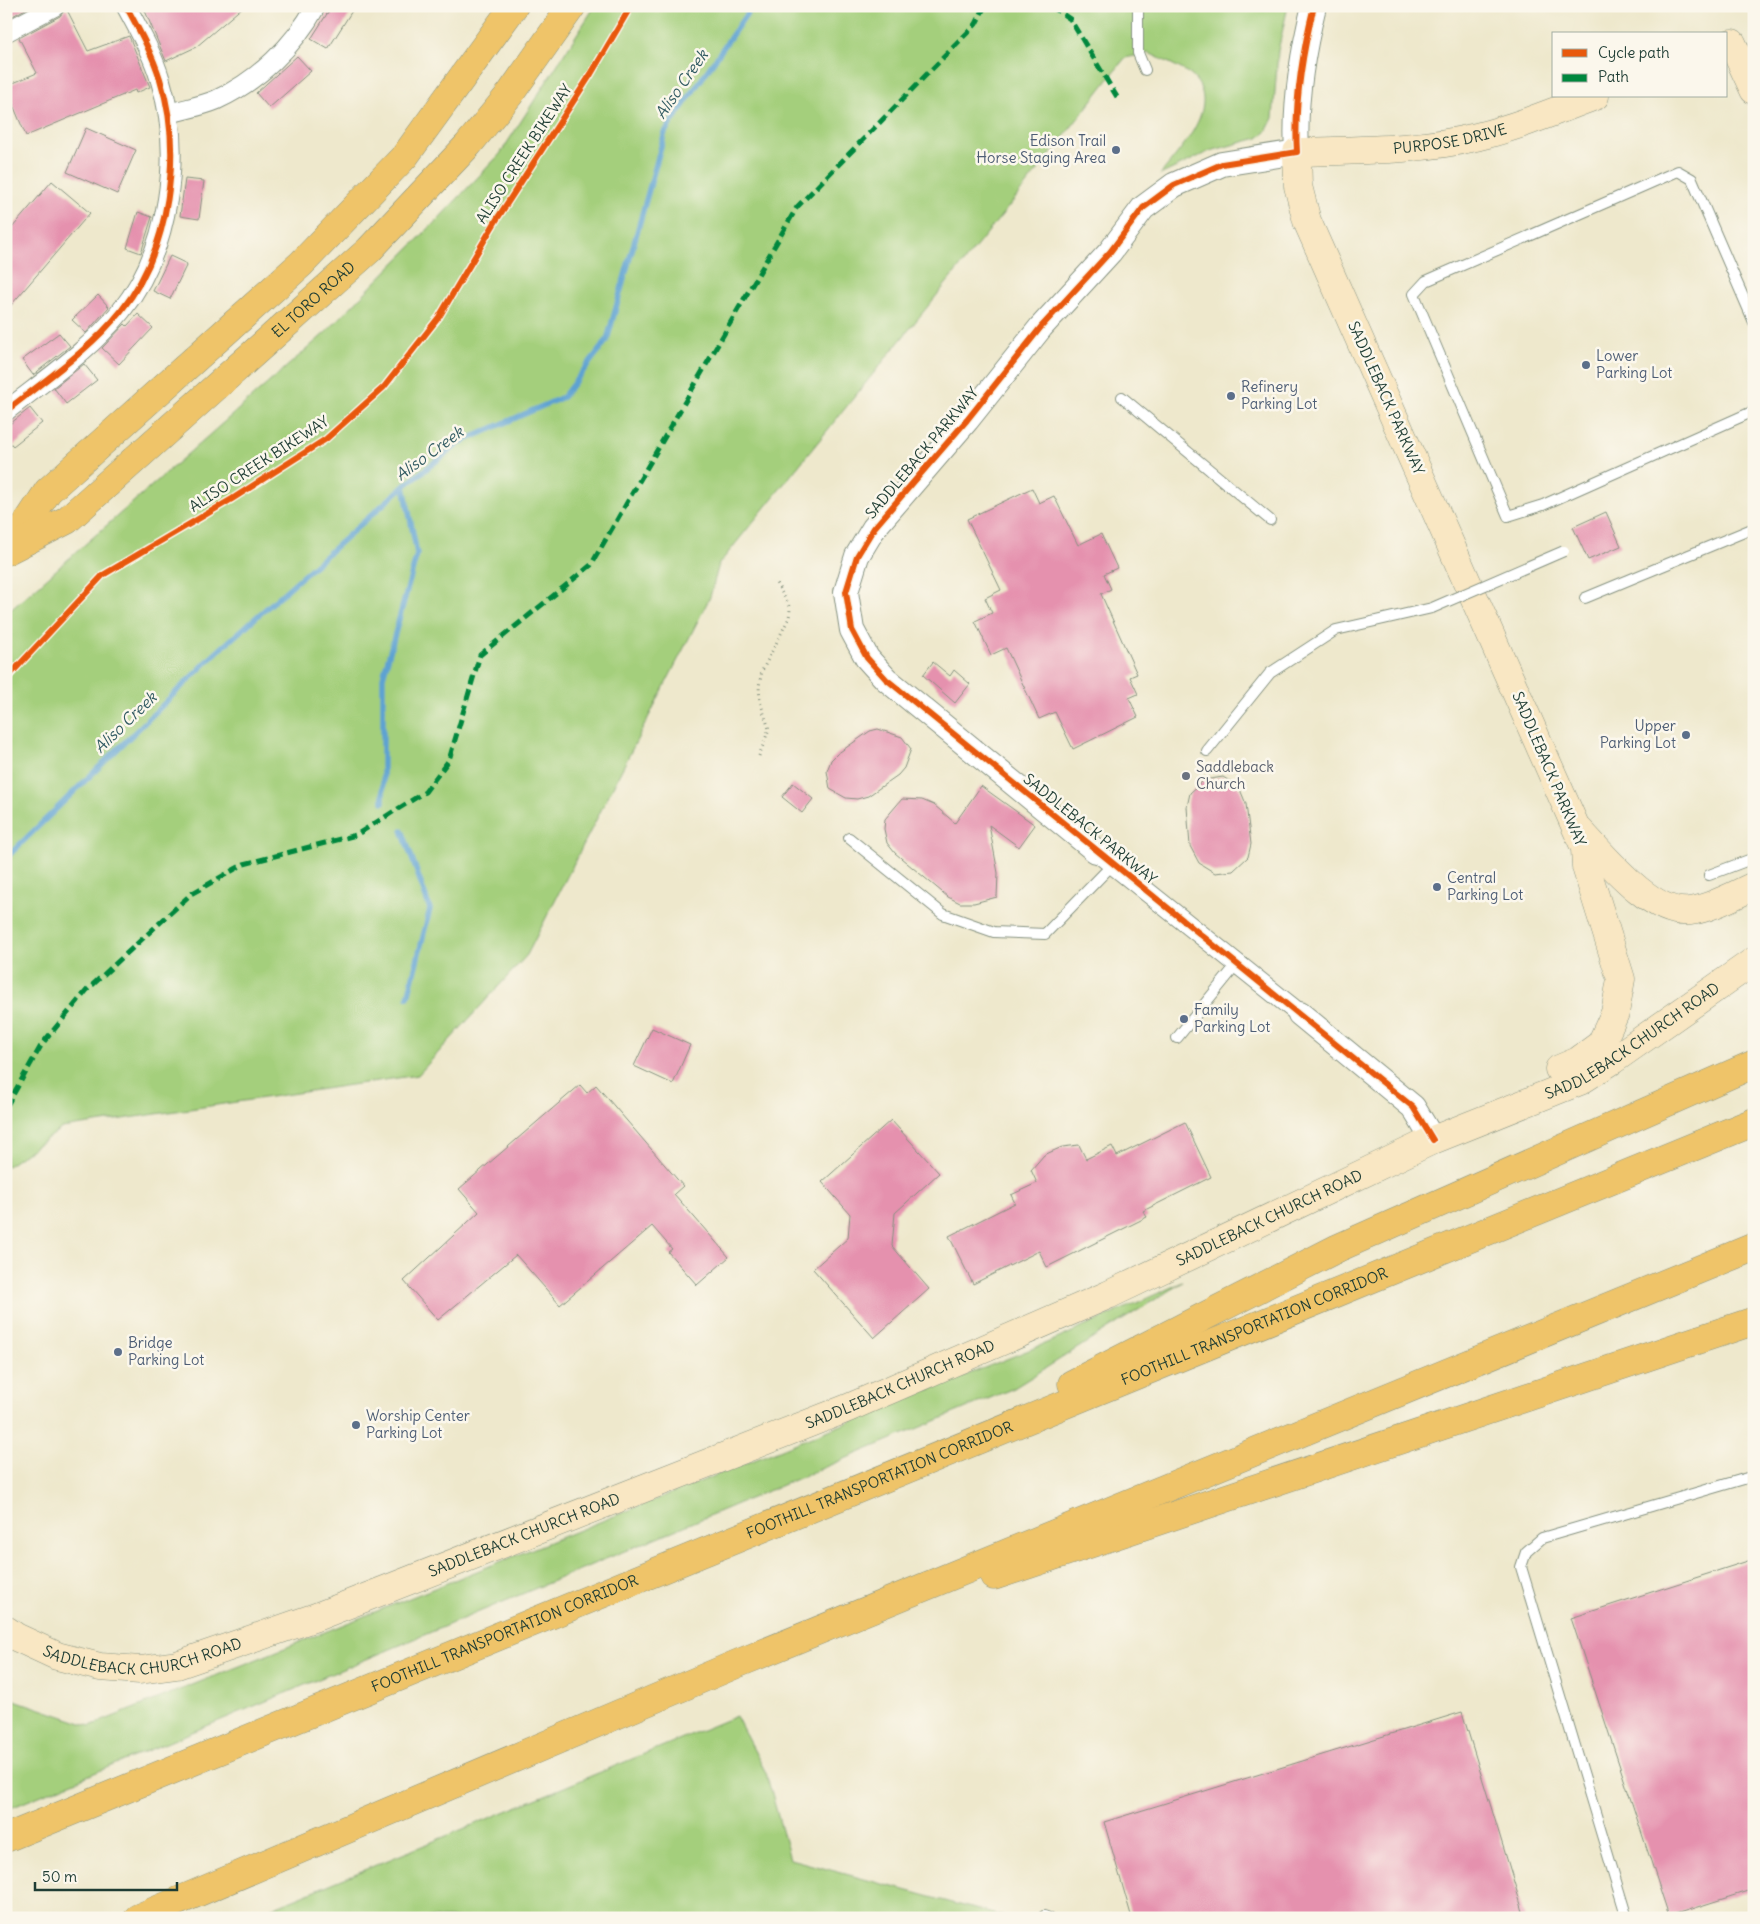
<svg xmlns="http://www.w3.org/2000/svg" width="1760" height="1924" viewBox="0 0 1760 1924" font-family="Delius,sans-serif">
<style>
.green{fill:#a4cf7b;stroke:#628658}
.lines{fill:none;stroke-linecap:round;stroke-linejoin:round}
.stream{stroke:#5da2d2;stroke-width:5.5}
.building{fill:#e591ae}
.service-casing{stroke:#869280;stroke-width:12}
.minor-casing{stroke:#869280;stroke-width:21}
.tertiary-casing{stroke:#869280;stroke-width:26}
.secondary-casing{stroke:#869280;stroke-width:29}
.primary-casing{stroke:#869280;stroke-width:29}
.motorway-casing{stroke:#869280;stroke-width:29}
.path{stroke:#869280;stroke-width:3;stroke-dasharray:1 4;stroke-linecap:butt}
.service{stroke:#fff;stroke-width:10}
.minor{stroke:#fff;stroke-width:19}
.tertiary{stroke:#fff;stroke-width:24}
.secondary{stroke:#f9e7c3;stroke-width:28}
.primary{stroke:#efc469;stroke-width:28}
.motorway{stroke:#efc469;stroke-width:28}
.service-bridge-casing{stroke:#869280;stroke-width:12;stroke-linecap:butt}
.service-bridge{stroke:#fff;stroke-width:10}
.quiet{stroke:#00873e;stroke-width:5;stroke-dasharray:10 5;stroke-linecap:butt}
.cycleway-casing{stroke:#fbf7ec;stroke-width:9}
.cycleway{stroke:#e8590c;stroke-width:6}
.service-dot{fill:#5c6f8a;stroke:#fbf7ec;stroke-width:2}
.worship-dot{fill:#6b7280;stroke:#fbf7ec;stroke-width:2}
.labels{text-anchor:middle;stroke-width:5;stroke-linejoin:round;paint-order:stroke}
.street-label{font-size:15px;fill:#1f3d34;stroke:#fbf7ec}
.service-label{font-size:15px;fill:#4e5e75;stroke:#fbf7ec;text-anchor:start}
.worship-label{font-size:15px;fill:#5b616d;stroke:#fbf7ec;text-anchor:start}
.water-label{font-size:16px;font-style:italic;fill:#325b63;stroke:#fbf7ec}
</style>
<rect width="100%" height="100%" fill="#fbf7ec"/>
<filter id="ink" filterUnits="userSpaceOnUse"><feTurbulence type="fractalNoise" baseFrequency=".02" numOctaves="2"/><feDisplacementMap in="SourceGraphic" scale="10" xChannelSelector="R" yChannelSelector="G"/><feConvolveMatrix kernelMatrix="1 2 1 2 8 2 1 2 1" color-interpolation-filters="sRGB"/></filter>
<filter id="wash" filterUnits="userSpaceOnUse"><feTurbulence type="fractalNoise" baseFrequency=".0096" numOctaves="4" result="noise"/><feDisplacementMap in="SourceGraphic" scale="20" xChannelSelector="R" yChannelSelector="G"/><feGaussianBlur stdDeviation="1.12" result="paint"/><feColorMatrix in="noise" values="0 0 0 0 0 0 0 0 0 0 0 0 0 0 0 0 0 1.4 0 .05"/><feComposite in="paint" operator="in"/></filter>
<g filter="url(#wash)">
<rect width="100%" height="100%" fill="#eee8cc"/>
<path class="green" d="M595 6H1288L1278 51 1273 118 1266 132 1258 138 1210 151 1160 175C1178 151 1223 107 1193 77 1185 69 1160 59 1149 53L1125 58 1031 179 719 564 710 597 527 955 418 1075 62 1128 6 1167V614L325 333 440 217 500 154Z
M1183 1282 1014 1388 6 1810V1697L90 1726 1059 1338Z
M736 1716 766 1773 790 1859 1008 1918H248Z"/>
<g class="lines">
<path class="stream" d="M383 802V677L417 554 404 486
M402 830 430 909 408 997
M6 858 217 652 404 486 461 442 563 397 607 340 665 132 752 6"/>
</g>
<g id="blocks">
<path class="building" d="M6 6H31L9 18Z
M143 6H244L196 47 166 61Z
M332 6H355L328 49 311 39Z
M66 8 88 51 129 36 150 87 136 93 135 90 26 136 6 88V86L37 73 19 38 60 16Z
M297 56 311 71 269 108 256 93Z
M86 128 136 150 117 194 67 172Z
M185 179 204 181 199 219 180 216Z
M52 181 90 213 6 311V235Z
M138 212 152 217 141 253 127 248Z
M170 256 187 264 170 299 153 291Z
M98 295 109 307 86 333 72 320Z
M138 314 153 328 119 364 102 348 125 324 127 326Z
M59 333 70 346 33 375 22 360Z
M84 364 97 380 66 404 54 388Z
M30 408 42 423 13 446 6 438V427Z
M1032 488 1039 503 1054 496 1078 545 1101 534 1117 568 1104 574 1111 589 1101 594 1137 674 1130 677 1138 694 1129 698 1138 717 1073 749 1055 712 1039 719 1006 648 991 655 975 621 992 613 985 598 1001 590 967 519Z
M1606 512 1621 546 1588 560 1573 527Z
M933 662 950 676 954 670 970 684 955 703 923 675Z
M878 729 902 737 911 749 904 768 898 775 868 796 857 799 846 798 830 789 827 771 831 760 837 754 870 731Z
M1223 777 1239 787 1246 804 1251 844 1248 857 1233 871 1215 873 1199 863 1190 846 1187 807 1190 793 1204 780Z
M793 783 813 799 802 813 782 797Z
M981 786 1035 825 1019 847 989 825 998 873 997 897 974 903H960L948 897 895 853 887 843 884 829 885 819 902 799 922 800 934 805 955 823Z
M652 1028 690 1045 673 1084 634 1066Z
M580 1085 587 1093 596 1085 683 1186 674 1194 729 1257 697 1285 668 1252 672 1249 652 1226 560 1305 516 1255 438 1320 404 1281 479 1212 459 1189Z
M891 1120 939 1173 895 1213 892 1246 929 1289 874 1338 813 1269 848 1238 850 1214 822 1182Z
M1185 1122 1211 1177 1143 1211 1147 1217 1047 1267 1039 1251 973 1284 949 1236 1015 1203 1011 1195 1037 1183 1031 1170 1044 1155 1062 1147 1079 1145 1086 1159 1112 1146 1117 1156Z
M1754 1559V1889L1669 1916 1571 1618Z
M1462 1712 1525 1918H1138L1131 1915 1104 1822Z"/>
</g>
</g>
<g filter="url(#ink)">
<use href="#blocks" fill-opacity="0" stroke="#869280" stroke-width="1"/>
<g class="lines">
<g class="service-casing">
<path id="service" d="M1138 6V53L1145 70
M1754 322 1692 179 1678 171 1426 281 1414 294 1508 516 1543 505 1754 411
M1122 397 1270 520
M1585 598 1754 528
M1207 751 1270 673 1336 630 1432 608
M849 838 943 914 994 932 1045 934 1112 865
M1709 875 1754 858
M1177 1038 1238 963
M1044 1916 1049 1918
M1627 1918 1521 1567 1526 1552 1542 1538 1754 1476"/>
</g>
<g class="minor-casing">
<path id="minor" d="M6 32 55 6
M168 114C184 109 202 106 216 100 258 81 294 46 316 6
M6 411C45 380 90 350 121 311 170 250 183 152 160 79 152 53 139 30 126 6
M1096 851 1300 1014"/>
</g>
<g class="tertiary-casing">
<path id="tertiary" d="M1096 851 886 679 867 658 852 630 846 592 857 556 874 528 967 420 1041 327 1110 252 1143 208 1174 185 1222 164 1297 152C1294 103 1302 54 1314 6
M1300 1014 1413 1107 1433 1140"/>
</g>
<g class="secondary-casing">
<g id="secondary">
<path d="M1732 43 1754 90"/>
<path d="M1579 830C1604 856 1651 916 1690 911 1709 909 1736 894 1754 886"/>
<path id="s1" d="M1559 1069 1578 1061 1601 1044 1615 1013 1621 979 1586 867 1585 848 1307 221 1298 186 1297 152C1356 150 1419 151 1476 137 1517 127 1556 111 1595 96"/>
<path id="s2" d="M6 1630 16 1637 57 1656 100 1667 140 1670 177 1665 316 1617 848 1408 1108 1295 1433 1140 1580 1081 1613 1060 1754 961"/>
</g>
</g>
<g class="primary-casing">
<g id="primary">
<path d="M11 547 48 491 301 264 405 156 514 6"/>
<path id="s3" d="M6 551 67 520 369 250 468 145 510 94 572 6"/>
</g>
</g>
<g class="motorway-casing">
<g id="motorway">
<path d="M1072 1384 1338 1248 1754 1064"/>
<path d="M994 1576 1754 1321"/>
<path id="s4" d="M6 1838 1754 1122"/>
<path d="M138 1918 739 1663 1754 1247"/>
</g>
</g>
<path class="path" d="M759 756 769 729 760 701 759 686 762 671 789 618 790 610 788 603 776 583"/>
<use href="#service" class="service"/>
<use href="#minor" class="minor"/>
<use href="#tertiary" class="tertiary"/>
<use href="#secondary" class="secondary"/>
<use href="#primary" class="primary"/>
<use href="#motorway" class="motorway"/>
<g class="service-bridge-casing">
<path id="service-bridge" d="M1432 608 1564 551"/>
</g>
<use href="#service-bridge" class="service-bridge"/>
<path class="quiet" d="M1051 6 1070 19 1117 97
M6 1107 42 1044 87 990 191 894 244 864 356 835 425 792 449 760 480 655 591 565 797 207 976 24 985 6"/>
<g class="cycleway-casing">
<path id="cycleway" d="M1314 6C1302 54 1294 103 1297 152L1222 164 1174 185 1143 208 1110 252 1041 327 967 420 874 528 857 556 846 592 852 630 867 658 886 679 1413 1107 1433 1140
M6 411C45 380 90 350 121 311 170 250 183 152 160 79 152 53 139 30 126 6
M6 679 103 575 232 499 326 439 384 387 439 317 497 219 591 74 631 6"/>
</g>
<use href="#cycleway" class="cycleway"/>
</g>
</g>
<g class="service-dot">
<circle cx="1116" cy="150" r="5"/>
<circle cx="1586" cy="365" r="5"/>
<circle cx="1231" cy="396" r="5"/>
<circle cx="1686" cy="735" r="5"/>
<circle cx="1437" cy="887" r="5"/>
<circle cx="1184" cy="1019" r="5"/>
<circle cx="118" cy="1352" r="5"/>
<circle cx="356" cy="1425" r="5"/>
</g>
<circle class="worship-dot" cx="1186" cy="776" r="5"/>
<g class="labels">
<g class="street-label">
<text dy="5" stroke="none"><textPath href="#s1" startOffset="1164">PURPOSE DRIVE</textPath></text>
<text transform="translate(524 154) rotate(-57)" y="5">ALISO CREEK BIKEWAY</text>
<text dy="5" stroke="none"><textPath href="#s3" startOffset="399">EL TORO ROAD</textPath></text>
<text transform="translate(1386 398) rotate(66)" y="5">SADDLEBACK PARKWAY</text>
<text transform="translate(922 453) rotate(-50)" y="5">SADDLEBACK PARKWAY</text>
<text transform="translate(259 464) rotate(-33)" y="5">ALISO CREEK BIKEWAY</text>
<text transform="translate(1549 769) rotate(67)" y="5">SADDLEBACK PARKWAY</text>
<text transform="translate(1090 829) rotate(39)" y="5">SADDLEBACK PARKWAY</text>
<text dy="5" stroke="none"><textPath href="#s2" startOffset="1765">SADDLEBACK CHURCH ROAD</textPath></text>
<text dy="5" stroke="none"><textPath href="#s2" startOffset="1360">SADDLEBACK CHURCH ROAD</textPath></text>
<text dy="5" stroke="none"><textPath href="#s4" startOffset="1349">FOOTHILL TRANSPORTATION CORRIDOR</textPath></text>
<text dy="5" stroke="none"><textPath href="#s2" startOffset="955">SADDLEBACK CHURCH ROAD</textPath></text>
<text dy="5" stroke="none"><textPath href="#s4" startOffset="944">FOOTHILL TRANSPORTATION CORRIDOR</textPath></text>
<text dy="5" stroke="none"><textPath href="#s2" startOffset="550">SADDLEBACK CHURCH ROAD</textPath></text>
<text dy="5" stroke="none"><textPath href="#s4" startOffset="539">FOOTHILL TRANSPORTATION CORRIDOR</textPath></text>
<text dy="5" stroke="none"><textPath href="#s2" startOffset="145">SADDLEBACK CHURCH ROAD</textPath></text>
</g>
<g class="service-label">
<text x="1106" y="146" text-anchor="end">Edison Trail<tspan x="1106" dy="17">Horse Staging Area</tspan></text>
<text x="1596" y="361">Lower<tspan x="1596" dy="17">Parking Lot</tspan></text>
<text x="1241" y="392">Refinery<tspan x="1241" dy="17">Parking Lot</tspan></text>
<text x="1676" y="731" text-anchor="end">Upper<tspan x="1676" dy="17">Parking Lot</tspan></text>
<text x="1447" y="883">Central<tspan x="1447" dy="17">Parking Lot</tspan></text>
<text x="1194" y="1015">Family<tspan x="1194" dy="17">Parking Lot</tspan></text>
<text x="128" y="1348">Bridge<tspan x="128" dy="17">Parking Lot</tspan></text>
<text x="366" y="1421">Worship Center<tspan x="366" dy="17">Parking Lot</tspan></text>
</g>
<g class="worship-label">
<text x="1196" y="772">Saddleback<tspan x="1196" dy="17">Church</tspan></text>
</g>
<g class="water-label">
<text transform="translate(681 84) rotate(-55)" y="6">Aliso Creek</text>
<text transform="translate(429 453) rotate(-36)" y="6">Aliso Creek</text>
<text transform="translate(125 722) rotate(-44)" y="6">Aliso Creek</text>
</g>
</g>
<rect width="1760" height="1924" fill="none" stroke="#fbf7ec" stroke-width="25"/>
<rect x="1552" y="32" width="175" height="65" fill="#fbf7ec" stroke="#a3ada2"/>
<rect x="1562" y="49" width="25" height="8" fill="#e8590c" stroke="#a3ada2"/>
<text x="1598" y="58" font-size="15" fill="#1f3d34">Cycle path</text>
<rect x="1562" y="74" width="25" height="8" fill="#00873e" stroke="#a3ada2"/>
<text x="1598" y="82" font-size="15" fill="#1f3d34">Path</text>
<path d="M35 1882v8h142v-8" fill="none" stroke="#1f3d34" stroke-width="2.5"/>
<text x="42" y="1882" font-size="15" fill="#1f3d34" stroke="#fbf7ec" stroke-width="4" paint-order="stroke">50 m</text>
</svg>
